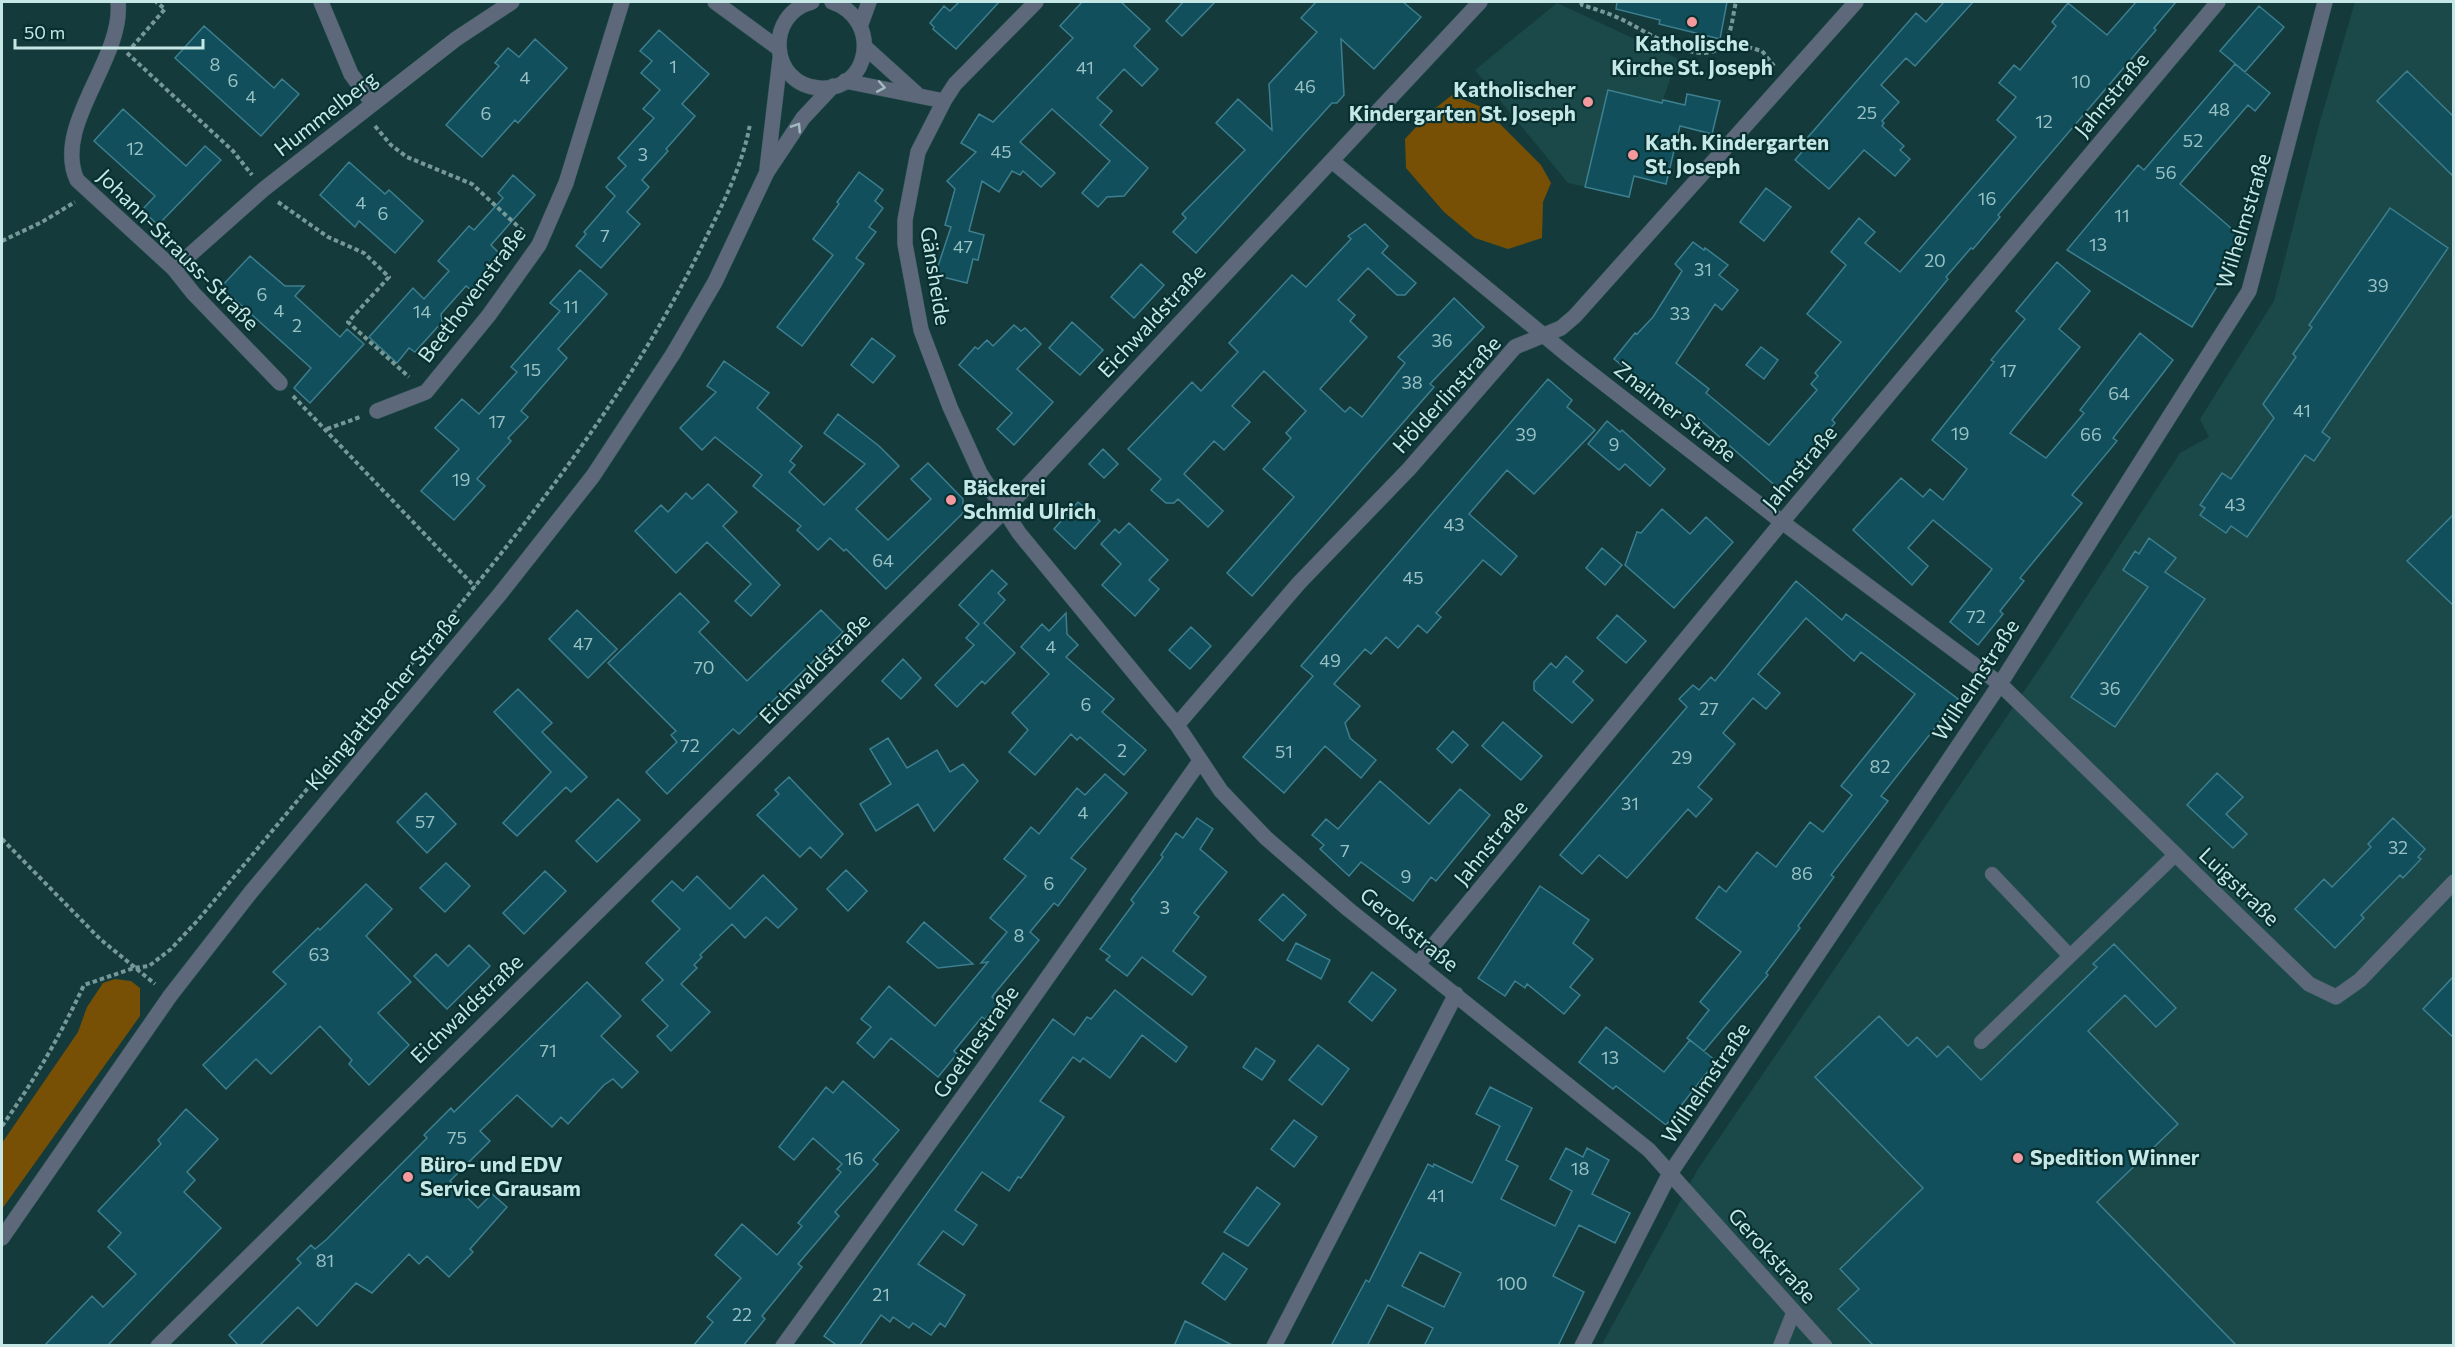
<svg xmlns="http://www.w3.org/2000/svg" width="2455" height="1347" viewBox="0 0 2455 1347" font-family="Commissioner,sans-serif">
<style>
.built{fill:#1b4949}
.green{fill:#775005}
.building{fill:#114f5c;stroke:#3d7f8f;stroke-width:1.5;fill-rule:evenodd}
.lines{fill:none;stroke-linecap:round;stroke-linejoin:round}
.service-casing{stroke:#305656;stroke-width:15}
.minor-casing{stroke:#305656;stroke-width:16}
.tertiary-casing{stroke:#305656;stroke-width:16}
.path{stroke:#759998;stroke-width:4;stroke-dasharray:4.5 3;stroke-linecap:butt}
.service{stroke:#5d697b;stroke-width:14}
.minor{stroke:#5d697b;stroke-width:15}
.tertiary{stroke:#5d697b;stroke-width:15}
.oneway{stroke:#a1bbc1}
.poi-dot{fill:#f49a9f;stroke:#083031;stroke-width:2}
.labels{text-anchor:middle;stroke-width:4.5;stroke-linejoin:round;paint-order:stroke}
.number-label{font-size:18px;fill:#98c1c4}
.poi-label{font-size:21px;font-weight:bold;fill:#c5e7e6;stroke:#083031;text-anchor:start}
.street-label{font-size:21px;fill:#c5e7e6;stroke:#083031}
</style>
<rect width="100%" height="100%" fill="#143a3b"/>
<path class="built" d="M2355 2H2453V1345L1601 1346 1698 1169 2048 656 2180 453 2209 437 2200 419 2274 301 2319 125Z
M1557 3 1687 63 1671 77 1663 99 1685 105 1666 184 1634 176 1629 197 1568 183 1475 70Z"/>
<path class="green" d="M1452 95 1484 108 1541 165 1551 183 1543 202 1542 238 1508 249 1475 238 1444 212 1406 168 1405 139 1428 114Z
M115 979 131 981 140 988V1016L2 1209V1143L78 1032 87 1007 103 983Z"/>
<path class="building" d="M959 2H999L956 49 933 29 934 27 930 23 944 6 950 11Z
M1082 2H1121L1150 29 1134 46 1158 69 1142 86 1124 69 1097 98 1112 111 1100 125 1148 168 1124 196 1107 197 1098 207 1082 193 1110 161 1052 109 1020 142 1055 173 1041 187 1023 171 1020 175 1012 171 999 192 982 181 969 231 984 235 978 260 973 259 967 283 935 275 951 227 945 225 955 189 947 181 976 152 961 143 979 114 993 122 1073 38 1060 26Z
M1183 2H1215L1182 36 1166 21Z
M1316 2H1403L1421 17 1374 69 1341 39 1344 95 1337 103H1332L1196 253 1173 232 1186 218 1182 214 1245 150 1216 123 1238 99 1272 130 1269 84 1317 32 1301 18Z
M1617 2H1727L1720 39 1659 24 1660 20 1616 9Z
M1944 2H1973L1915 66 1906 58 1881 85 1899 102 1882 121 1884 123 1882 126 1904 146 1900 150 1910 159 1895 176 1864 150 1829 189 1795 160 1806 147 1802 144 1916 13 1926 22Z
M2136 2H2176L2154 28 2156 30 1998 215 2000 217 1973 249 1971 248 1946 277 1948 279 1832 420 1835 423 1779 489 1691 412 1686 418 1614 359 1635 333 1637 334 1653 317 1682 271 1675 264 1693 242 1704 250 1705 248 1728 265 1719 275 1738 290 1722 310 1715 304 1676 363 1709 389 1706 393 1769 445 1817 390 1811 384 1818 376 1815 373 1841 342 1807 314 1846 265 1831 252 1859 218 1875 232 1865 243 1900 272 2016 137 1997 120 2016 97 1999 83 2014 65 2020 70 2056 26 2052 22 2068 3 2107 35Z
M2259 6 2284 27 2245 72 2220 51Z
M204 26 274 88 282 79 299 94 261 136 175 58Z
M659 30 709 74 682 104 695 116 666 149 668 151 642 180 649 187 627 212 640 224 601 268 576 246 586 234 584 232 615 196 606 187 626 166 618 158 654 118 643 109 660 90 641 73 652 61 640 51Z
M535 39 567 68 518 123 515 120 482 157 446 125 499 66 495 63 508 48 519 57Z
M2235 64 2270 93 2255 111 2248 105 2180 184 2246 241 2226 265 2229 267 2192 327 2067 250 2138 165 2144 170Z
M2407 71 2454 117V177L2377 101Z
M1608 90 1662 103 1663 100 1685 105 1687 94 1720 101 1712 134 1680 126 1666 184 1634 176 1629 197 1585 187Z
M123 109 186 166 205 146 221 160 158 225 142 210 155 196 94 141Z
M349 162 385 194 389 190 423 221 395 253 359 221 355 227 320 195Z
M859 172 883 190 875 201 883 208 869 227 876 232 856 258 864 264 802 346 777 327 833 255 813 239 839 204 837 202Z
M513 175 535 195 491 245 502 256 471 290 466 286 441 314 442 322 415 352 409 348 397 363 369 337 413 288 424 299 449 271 438 261 469 226 474 230 503 198 498 193Z
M1766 188 1791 207 1764 241 1740 222Z
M2390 208 2448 248 2322 432 2330 438 2314 461 2305 455 2247 537 2231 526 2226 533 2200 515 2205 508 2200 505 2222 473 2231 479 2274 418 2263 404 2296 357 2293 354 2312 327 2309 325Z
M1365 224 1388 246 1382 253 1416 283 1405 295H1397L1368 268 1338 300 1355 315 1350 321 1367 337 1320 389 1345 412 1350 407 1362 417 1405 363 1398 357 1454 298 1484 327 1430 384 1434 387 1252 596 1227 573 1294 497 1263 469 1291 438 1286 433 1306 411 1264 371 1232 406 1250 422 1224 450 1214 441 1184 474 1223 511 1208 527 1178 499 1174 503H1166L1151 490 1161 479 1128 449 1192 382 1201 391 1238 352 1229 343 1292 275 1306 287 1351 239 1348 236Z
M250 256 285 286H304L295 296 340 337 347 329 364 344 310 403 294 388 311 368 221 287Z
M2057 262 2090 291 2059 329 2080 347 2010 433 2046 458 2084 413 2080 410 2140 333 2173 360 2113 438 2117 441 2072 495 2082 503 2020 578 2024 581 2000 611 2003 614 1978 645 1950 622 1992 569 1933 520 1908 548 1928 566 1912 585 1853 530 1901 478 1923 497 1930 489 1943 500 1967 469 1932 440 1994 362 1991 360 2025 319 2016 311Z
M1141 264 1164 285 1134 318 1111 297Z
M580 270 607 294 558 349 567 358 521 411 528 417 508 438 511 441 477 479 485 486 454 520 421 491 459 449 435 428 462 399 479 414 517 372 511 367 560 311 550 303Z
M1072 322 1103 350 1080 375 1049 348Z
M1014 325 1021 331 1025 328 1041 344 1017 369 1053 402 1014 445 997 429 1012 413 959 365 975 347 978 349 987 340 993 346Z
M872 338 895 356 873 383 851 365Z
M1761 347 1778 360 1764 379 1746 365Z
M724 361 769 393 757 408 802 446 790 461 795 465 789 472 824 505 865 464 824 433 838 414 879 446 899 466 856 509 888 540 931 499 911 479 928 463 963 499V513L886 589 846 549 844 551 830 538 818 550 797 530 801 526 753 486 762 475 715 437 702 450 680 428 716 392 707 386Z
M1548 379 1572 400 1567 407 1595 430 1534 494 1507 470 1469 514 1517 556 1501 575 1483 560 1436 613 1441 617 1427 633 1418 625 1398 648 1386 637 1371 654 1365 649 1334 684 1360 706 1345 723 1350 738 1376 760 1361 778 1325 746 1284 793 1243 757 1313 676 1301 666Z
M1607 421 1620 432 1622 430 1665 469 1650 486 1625 464 1619 470 1588 444Z
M1103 449 1118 464 1104 478 1089 464Z
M708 484 737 512 723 526 780 585 751 616 735 601 751 584 707 542 676 573 635 531 661 505 668 512 686 493 692 499Z
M1078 502 1100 521 1075 549 1054 529Z
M1662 509 1690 534 1706 517 1733 542 1674 608 1625 565 1637 532 1641 533Z
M2454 514V606L2407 561Z
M1129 523 1168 560 1149 580 1159 589 1135 616 1102 585 1121 564 1101 544 1115 529 1119 533Z
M2149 538 2176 558 2165 572 2205 599 2115 727 2071 697 2148 587 2123 570 2135 551 2139 554Z
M1602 548 1622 565 1605 585 1586 568Z
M992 570 1007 584 998 593 1005 600 984 623 1015 653 985 684 982 681 957 707 935 685 974 645 966 638 979 624 959 605Z
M1796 581 1842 620 1846 614 1958 699 1881 796 1888 801 1831 875 1834 877 1798 926 1800 928 1766 973 1768 975 1704 1051 1687 1038 1709 1010 1700 1002 1741 952 1696 918 1719 886 1726 892 1757 852 1776 867 1810 822 1823 832 1852 795 1841 786 1915 694 1861 652 1854 661 1806 618 1758 674 1780 693 1766 709 1753 698 1723 733 1735 744 1698 787 1712 799 1696 817 1688 809 1627 878 1599 855 1582 874 1560 855 1687 707 1679 699 1693 685 1699 690 1711 677 1715 681Z
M680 593 709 622 699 632 747 681 821 610 843 632 739 734 733 729 667 794 646 772 677 742 671 735 676 731 608 663Z
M577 610 617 649 588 678 549 639Z
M1066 613 1067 634 1078 645 1066 657 1114 699 1102 712 1146 750 1124 775 1080 737 1077 740 1071 734 1035 775 1009 752 1028 730 1012 713 1049 674 1021 647 1042 624 1049 631Z
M1617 615 1646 641 1626 663 1597 638Z
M1191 627 1211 646 1190 669 1169 650Z
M1566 656 1583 671 1573 682 1593 700 1572 723 1534 690V682L1551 663 1556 668Z
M903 659 921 678 901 699 882 681Z
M518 689 552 723 542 732 587 777 571 792 566 787 517 836 503 823 551 772 494 712Z
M1503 722 1542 756 1521 780 1482 746Z
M1453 731 1468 745 1452 763 1437 749Z
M888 738 907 768 937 750 950 772 963 764 978 781 934 831 918 804 876 831 860 804 891 784 870 749Z
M2217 773 2243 797 2226 814 2247 834 2233 848 2187 805Z
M1105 774 1127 793 1071 858 1086 869 1058 906 1054 903 1030 932 1039 940 995 993 992 997 999 1003 985 1019 982 1017 954 1051 957 1054 938 1077 891 1038 874 1058 857 1043 871 1027 861 1019 889 986 935 1026 988 962 981 963 1007 932 990 918 1026 876 1004 859 1031 827 1039 834 1077 788 1085 795Z
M789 777 843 834 821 858 810 847 800 857 757 815 779 794 775 790Z
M1380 781 1429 824 1460 789 1490 815 1436 881 1431 877 1413 901 1361 862 1349 876 1320 849 1324 845 1312 835 1326 819 1338 829Z
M426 793 456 824 427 853 397 822Z
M618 799 640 820 597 862 576 841Z
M1197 818 1213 829 1200 849 1227 872 1194 913 1199 917 1173 951 1206 977 1192 995 1142 957 1127 976 1106 960 1110 956 1100 949 1134 903 1131 900 1163 857 1161 855 1176 833 1183 838Z
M2393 818 2425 849 2418 857 2421 859 2403 878 2400 875 2361 915 2364 918 2335 948 2295 909 2324 879 2332 887 2371 847 2368 844Z
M446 863 470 886 445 912 420 888Z
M846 870 867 891 848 911 827 889Z
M545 871 566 891 524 934 503 913Z
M763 875 797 909 778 928 766 917 745 938 732 924 700 955 702 957 694 965 697 968 681 984 710 1012 671 1051 657 1036 668 1026 642 1000 663 980 646 963 680 929 652 901 672 881 683 891 697 876 730 909Z
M366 884 392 909 366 936 411 982 378 1013 409 1045 369 1085 349 1064 352 1060 320 1026 271 1074 256 1059 226 1089 203 1065 286 984 273 972 318 928 320 930Z
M1540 886 1589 920 1573 943 1593 959 1570 987 1580 995 1564 1014 1527 984 1525 988 1515 981 1505 996 1478 978Z
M1283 894 1306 915 1283 941 1259 920Z
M924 922 973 964 938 968 907 942Z
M1296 943 1330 960 1321 979 1287 960Z
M2114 944 2176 1008 2156 1027 2125 995 2088 1031 2178 1124 2097 1202 2237 1346H1874L1838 1309 1859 1289 1840 1269 1923 1188 1815 1077 1879 1016 1908 1046 1917 1037 1937 1057 1948 1046 1981 1080 2097 967 2093 964Z
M469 945 490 966 447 1009 414 976 436 954 448 966Z
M1372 972 1396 990 1372 1021 1349 1002Z
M2454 976V1038L2423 1009Z
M587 982 621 1016 601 1036 638 1072 622 1088 613 1079 604 1085 568 1124 561 1117 552 1127 517 1095 480 1131 490 1141 450 1181 478 1208 492 1194 507 1207 470 1249 473 1252 449 1277 427 1256 419 1264 409 1254 372 1293 356 1283 317 1326 298 1307 259 1346H239L229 1335 301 1263 297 1259 311 1245 315 1249 327 1239 427 1138 424 1135 451 1108 454 1112Z
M1115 990 1187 1047 1176 1062 1142 1035 1110 1078 1083 1058 1080 1062 1073 1057 1040 1101 1064 1117 1021 1178 1018 1177 1009 1191 982 1172 955 1210 977 1225 963 1245 943 1231 918 1264 965 1295 945 1327 940 1323 931 1335 913 1323 909 1328 893 1317 890 1322 881 1315 859 1346H838L824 1336 1053 1019 1074 1035 1087 1017 1091 1019Z
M1606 1027 1664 1072 1690 1040 1716 1061 1666 1125 1616 1086 1613 1089 1579 1062Z
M1318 1045 1349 1069 1322 1105 1289 1080Z
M1256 1048 1275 1061 1262 1080 1243 1067Z
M843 1081 899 1130 873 1160 878 1164 835 1212 839 1216 798 1264 802 1267 762 1316 765 1319 743 1346H693L713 1322 707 1317 741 1278 715 1255 742 1224 777 1255 802 1226 798 1223 841 1172 837 1169 842 1164 813 1138 794 1160 779 1147 826 1087 833 1093Z
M1490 1087 1532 1108 1506 1160 1518 1166 1501 1199 1555 1226 1572 1191 1550 1179 1566 1148 1583 1157 1587 1148 1609 1160 1592 1194 1630 1213 1615 1243 1579 1225 1553 1276 1584 1292 1558 1346H1424L1433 1328 1388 1305 1367 1346H1331L1366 1280 1369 1282 1428 1164 1433 1167 1434 1164 1472 1183 1500 1126 1476 1114ZM1420 1252 1461 1273 1444 1307 1402 1286Z
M186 1109 218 1139 187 1172 195 1180 184 1192 221 1228 107 1346H44L92 1296 103 1307 136 1274 108 1247 121 1233 98 1211 161 1144 158 1140Z
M1294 1120 1317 1137 1294 1167 1271 1149Z
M1257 1187 1280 1204 1248 1246 1224 1232Z
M1223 1253 1247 1269 1225 1300 1202 1283Z
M1185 1321 1234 1346H1174Z"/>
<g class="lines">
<g class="service-casing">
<path id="service" d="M1992 874 2070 956
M1981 1042 2176 854
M1780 1346 1794 1311"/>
</g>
<g class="minor-casing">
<path id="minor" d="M118 2C124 59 52 125 77 180L174 269 193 293 280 383
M321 2 351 74 373 104
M715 2 778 48
M1036 2 955 84 944 101 918 152 905 220V244L921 330 950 407 980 473 1019 533 1177 725 1221 791 1266 838 1348 909 1649 1150 1825 1346
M865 47 917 94
M845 81 944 101
M1332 161 1570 357 1782 522 2000 684 2309 984 2336 997 2360 980 2454 882
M174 269 264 189 456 39 512 2
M377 411 426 392 489 315 539 245 566 183 622 2
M1177 725 1299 583 1409 469 1515 347 1561 328 1575 316 1856 2
M1418 964 1782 522 2218 2
M158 1346 1003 512 1480 2
M783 1346 988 1062 1200 761
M1274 1346 1456 994
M1582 1346 1669 1175 2000 684 2249 291 2325 2"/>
</g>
<g class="tertiary-casing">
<path id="tertiary" d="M812 2C765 14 769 84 819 88 871 92 882 19 832 2
M861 24 869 2
M767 169 780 59
M2 1238 170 996 251 892 500 594 593 476 673 354 715 282 767 172 803 118 833 86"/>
</g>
<path class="path" d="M1581 2 1582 5C1595 9 1608 13 1621 19 1643 29 1705 73 1725 42 1732 32 1733 13 1736 2
M1726 41 1762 51 1774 66
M132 47 165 9 156 2
M127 53 233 151 252 175
M375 126 391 145 407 157 472 184 523 231
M278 202 328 237 364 253 389 277 348 322 409 377
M2 241 42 222 75 202
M293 396 475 587
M327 429 360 417
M2 839 100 939 155 984
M2 1126C34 1081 60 1036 84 985L134 968 149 966 171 949 198 920C268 836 338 752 408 668 515 539 622 406 697 256 717 215 742 170 750 124"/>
<use href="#service" class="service"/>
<use href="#minor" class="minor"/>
<use href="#tertiary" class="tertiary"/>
</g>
<defs><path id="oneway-chevron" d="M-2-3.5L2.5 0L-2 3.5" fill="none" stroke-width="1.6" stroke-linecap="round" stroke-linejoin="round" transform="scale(1.5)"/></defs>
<g class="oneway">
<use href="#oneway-chevron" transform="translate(881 87) rotate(10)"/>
<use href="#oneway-chevron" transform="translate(797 127) rotate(-57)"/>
</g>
<g class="poi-dot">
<circle cx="1692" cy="22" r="6"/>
<circle cx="1588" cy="102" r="6"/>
<circle cx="1633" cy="155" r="6"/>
<circle cx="951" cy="500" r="6"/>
<circle cx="2018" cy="1158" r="6"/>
<circle cx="408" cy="1177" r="6"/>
</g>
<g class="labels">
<g class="number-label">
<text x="215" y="71">8</text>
<text x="673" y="73">1</text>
<text x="1085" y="74">41</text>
<text x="525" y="84">4</text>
<text x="233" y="87">6</text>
<text x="2081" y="88">10</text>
<text x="1305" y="93">46</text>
<text x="251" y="103">4</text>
<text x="2219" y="116">48</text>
<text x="1867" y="119">25</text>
<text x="486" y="120">6</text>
<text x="2044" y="128">12</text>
<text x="2193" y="147">52</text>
<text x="135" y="155">12</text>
<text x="1001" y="158">45</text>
<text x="643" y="161">3</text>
<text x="2166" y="179">56</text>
<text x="1987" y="205">16</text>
<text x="361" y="209">4</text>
<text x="383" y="220">6</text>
<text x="2122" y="222">11</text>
<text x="605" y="242">7</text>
<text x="2098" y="251">13</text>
<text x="963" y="253">47</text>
<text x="1935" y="267">20</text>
<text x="1703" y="276">31</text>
<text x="2378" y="292">39</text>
<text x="262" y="301">6</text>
<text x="571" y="313">11</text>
<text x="279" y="317">4</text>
<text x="422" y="318">14</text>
<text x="1680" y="320">33</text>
<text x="297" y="332">2</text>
<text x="1442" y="347">36</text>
<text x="532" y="376">15</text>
<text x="2008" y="377">17</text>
<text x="1412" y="389">38</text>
<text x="2119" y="400">64</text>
<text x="2302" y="417">41</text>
<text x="497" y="428">17</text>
<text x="1960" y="440">19</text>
<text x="1526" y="441">39</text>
<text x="2091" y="441">66</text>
<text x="1614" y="451">9</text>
<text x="461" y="486">19</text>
<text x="2235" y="511">43</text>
<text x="1454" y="531">43</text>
<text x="883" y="567">64</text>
<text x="1413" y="584">45</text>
<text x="1976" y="623">72</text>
<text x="583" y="650">47</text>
<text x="1051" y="653">4</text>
<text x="1330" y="667">49</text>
<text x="704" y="674">70</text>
<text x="2110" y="695">36</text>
<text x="1086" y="711">6</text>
<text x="1709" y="715">27</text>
<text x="690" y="752">72</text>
<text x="1122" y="757">2</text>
<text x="1284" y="758">51</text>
<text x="1682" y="764">29</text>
<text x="1880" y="773">82</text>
<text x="1630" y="810">31</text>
<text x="1083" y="819">4</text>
<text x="425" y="828">57</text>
<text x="2398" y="854">32</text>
<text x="1345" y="857">7</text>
<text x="1802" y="880">86</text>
<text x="1406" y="883">9</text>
<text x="1049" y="890">6</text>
<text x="1165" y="914">3</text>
<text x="1019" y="942">8</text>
<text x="319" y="961">63</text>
<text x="548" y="1057">71</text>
<text x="1610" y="1064">13</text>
<text x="457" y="1144">75</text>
<text x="854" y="1165">16</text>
<text x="1580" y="1175">18</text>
<text x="1436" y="1202">41</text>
<text x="325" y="1267">81</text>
<text x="1512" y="1290">100</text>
<text x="881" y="1301">21</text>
<text x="742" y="1321">22</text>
</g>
<g class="poi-label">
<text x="1692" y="51" text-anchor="middle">Katholische<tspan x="1692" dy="24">Kirche St. Joseph</tspan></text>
<text x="1576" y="97" text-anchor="end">Katholischer<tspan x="1576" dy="24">Kindergarten St. Joseph</tspan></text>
<text x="1645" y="150">Kath. Kindergarten<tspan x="1645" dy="24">St. Joseph</tspan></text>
<text x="963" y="495">Bäckerei<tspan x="963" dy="24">Schmid Ulrich</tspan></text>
<text x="2030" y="1165">Spedition Winner</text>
<text x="420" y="1172">Büro- und EDV<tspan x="420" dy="24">Service Grausam</tspan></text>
</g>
<g class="street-label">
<text transform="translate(2112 95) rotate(-50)" y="7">Jahnstraße</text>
<text transform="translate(326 114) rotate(-38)" y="7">Hummelberg</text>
<text transform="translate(2244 221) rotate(-73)" y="7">Wilhelmstraße</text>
<text transform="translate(178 250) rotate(45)" y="7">Johann-Strauss-Straße</text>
<text transform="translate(935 276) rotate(81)" y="7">Gänsheide</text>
<text transform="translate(472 295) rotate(-53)" y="7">Beethovenstraße</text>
<text transform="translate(1152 321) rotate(-47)" y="7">Eichwaldstraße</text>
<text transform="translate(1447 395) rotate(-48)" y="7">Hölderlinstraße</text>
<text transform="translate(1675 412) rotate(38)" y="7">Znaimer Straße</text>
<text transform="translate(1800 468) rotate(-50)" y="7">Jahnstraße</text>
<text transform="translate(815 669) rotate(-45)" y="7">Eichwaldstraße</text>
<text transform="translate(1976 680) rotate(-57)" y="7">Wilhelmstraße</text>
<text transform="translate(383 701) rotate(-50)" y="7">Kleinglattbacher Straße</text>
<text transform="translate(1491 843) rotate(-51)" y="7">Jahnstraße</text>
<text transform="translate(2239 887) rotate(44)" y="7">Luigstraße</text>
<text transform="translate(1409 930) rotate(39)" y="7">Gerokstraße</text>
<text transform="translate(467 1009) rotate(-44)" y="7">Eichwaldstraße</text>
<text transform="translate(976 1042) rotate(-55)" y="7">Goethestraße</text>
<text transform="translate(1706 1083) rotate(-56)" y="7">Wilhelmstraße</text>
<text transform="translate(1772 1256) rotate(48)" y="7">Gerokstraße</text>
</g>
</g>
<rect width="2455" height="1347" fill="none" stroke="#c5e7e6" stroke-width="6"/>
<path d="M15 39v9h188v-9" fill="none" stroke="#c5e7e6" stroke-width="3"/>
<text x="24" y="39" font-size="18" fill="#c5e7e6" stroke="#083031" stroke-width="4.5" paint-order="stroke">50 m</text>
</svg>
